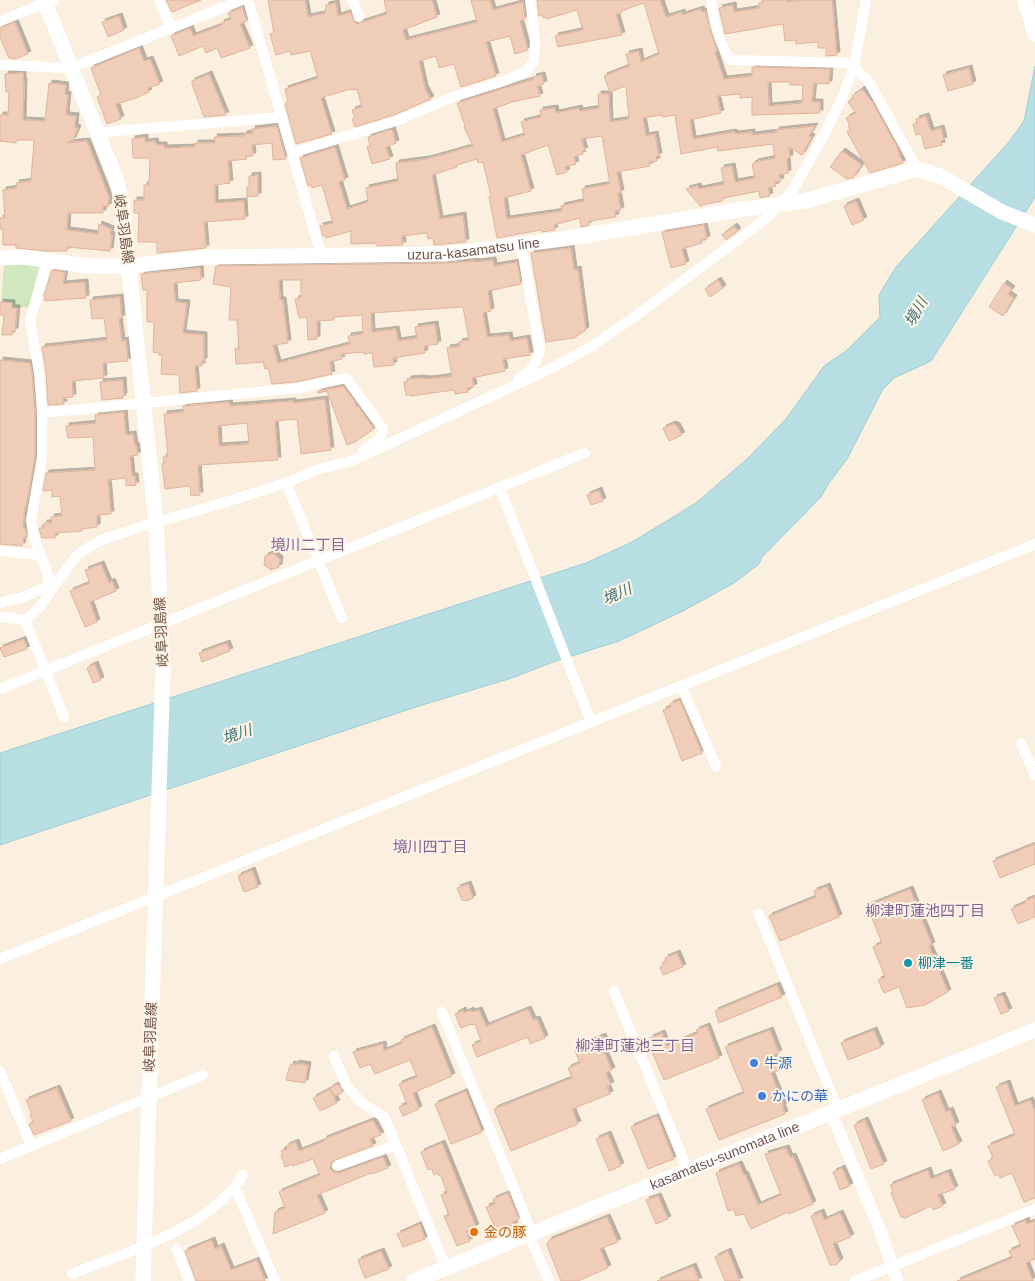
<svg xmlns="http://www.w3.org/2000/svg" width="1035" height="1281" viewBox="0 0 1035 1281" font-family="Helvetica,'Noto Sans JP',sans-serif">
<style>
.green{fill:#d1e7c0}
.water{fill:#b6dee3;stroke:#9dced4}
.building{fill:#efcdb9;stroke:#e1b39a;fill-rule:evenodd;filter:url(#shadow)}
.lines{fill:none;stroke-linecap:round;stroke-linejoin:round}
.minor{stroke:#fff;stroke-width:10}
.tertiary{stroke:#fff;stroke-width:12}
.secondary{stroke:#fff;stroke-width:15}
.culture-dot{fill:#0f9aa8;stroke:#fef4e6;stroke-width:2}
.shop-dot{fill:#3f7fe0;stroke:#fef4e6;stroke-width:2}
.food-dot{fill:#e8710a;stroke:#fef4e6;stroke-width:2}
.labels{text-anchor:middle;stroke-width:4;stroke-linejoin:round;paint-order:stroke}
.street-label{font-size:14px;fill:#705549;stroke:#fef4e6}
.culture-label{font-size:14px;fill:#0d838f;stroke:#fef4e6;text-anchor:start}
.shop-label{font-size:14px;fill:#366cbe;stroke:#fef4e6;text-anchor:start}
.food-label{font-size:14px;fill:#c56008;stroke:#fef4e6;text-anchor:start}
.water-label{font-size:15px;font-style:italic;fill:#41747c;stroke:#fef4e6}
.neighbourhood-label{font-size:15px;fill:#826494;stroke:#fef4e6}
</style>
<defs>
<filter id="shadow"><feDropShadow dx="3" dy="-3" stdDeviation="0" flood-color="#0004"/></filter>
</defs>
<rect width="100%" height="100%" fill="#fbf0e0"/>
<path class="green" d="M4 262 40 263 29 307 1 309Z"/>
<path class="water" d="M1035 66V197L931 361 894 378 883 389 847 459 829 483 821 497 762 557 759 564 734 583 683 611 619 641 553 662 512 678 419 706 0 845V753L586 563 632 542 696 503 747 459 786 419 824 366 846 351 880 317 879 295 896 267 1008 143 1024 121Z"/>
<path class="building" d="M166 0H201L172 12Z
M268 0H305L308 17 325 13 326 5 336 3 338 16 350 12 356 24 387 14 384 0H432L437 17 403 30 406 40 477 22 471 0H490L493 10 523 2 525 19 520 21 528 50 515 54 510 36 486 42 496 76 461 87 454 64 439 68 436 56 419 61 425 88 431 99 394 115 355 127 352 119 355 118 352 110 362 107 357 89 351 90V89L323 97 321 99 332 134 296 144 285 104 288 102 285 89 318 78 310 51 291 55 290 51 276 55 270 34 274 33Z
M537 0H660L666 17 682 12V15L701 9 702 12 705 11 717 51 715 52 724 79 752 76V67L830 69 829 84 814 83 812 102H820V113L752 115V97L740 98V94L717 96 721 113 690 120 693 139 733 132 736 134 752 132V135L777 132 776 130 815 126 809 136 812 137 802 155 789 147 790 158 787 159 788 173 779 175 781 181 775 182 776 186 768 188 770 196 760 198 759 191 724 198 722 201 702 205 701 207 686 189 698 186 699 189 724 184 721 168 732 166 735 182 755 178 752 164 755 163V162L775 158 773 144 718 151 717 147 681 154 675 115 663 117 662 115 643 118 646 136 655 134 659 156H656L657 161 649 162 650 166 617 172 621 193H618L621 210 615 211 616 217 589 221V225L581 227 580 218 554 225 555 230 542 232 541 230 497 238 489 197 491 196 483 162 478 163 477 159 457 165V167L432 175 440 219 463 215 466 242 434 245 433 238 428 239 427 233 402 236 403 245H400L377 246V243L351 244V231L326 238V236H323L320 226 333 223 322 185 312 188 311 185 308 186 300 158 335 147 345 180 339 182 347 209 368 202 366 188 398 181 396 163 427 159 473 146 464 127 465 126 457 103 534 79 533 77 542 75 544 84 537 86 540 96 512 102 493 109 502 142 525 135 521 122 541 117 540 110 555 108 556 113 579 108 580 111 599 108 598 94H609L610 122 629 119 626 86 610 92 604 76 629 66 626 54 639 51 641 62 659 54 644 3 621 11 622 13 616 14 622 35 558 47 555 36 583 30 577 10 547 19 546 17 543 18 542 15 539 16ZM768 82H790V85H803L802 103 769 106ZM602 136 610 184 582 189 584 201 561 206 562 211 507 219 504 198 531 191 521 155 548 145 557 175 567 172 565 167 576 164 574 157 583 154 582 151 585 150 581 139Z
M763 0H787V2L803 0H832L837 55 826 56V48H818V42L796 44V40L785 41 783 24 725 34 719 8 733 5 734 12 759 8V3L763 2Z
M242 7 247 21 240 24 250 48 221 58 217 48 206 53 203 46 179 56 171 36 190 28 193 36 222 25 221 23 231 19 228 13Z
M119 16 124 30 108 37 102 22Z
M15 22 28 54 15 59 9 58 0 37V28Z
M139 48 144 61 150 59 160 84 148 88 149 92 136 98 116 104 121 119 107 124 97 97 101 95 91 68Z
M969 68 973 84 948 91 943 75Z
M23 73V81H24L23 120 45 121 49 83 66 85 65 94 68 95 66 115 76 116 75 127 78 128 73 140 67 143 87 141 109 197 108 207 103 206V213H68L67 230 98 234 99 224 111 229 110 235H112L110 251 67 247V251H46L16 248V245H3V229H0V218H5L3 190 17 188 16 183 31 181V180L34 140H16V143L0 141V115H8L9 92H6L5 74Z
M209 74 224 110 226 115 204 117 192 84V81Z
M862 89 873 103 896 145 903 163 870 173 847 132 850 130 848 126 850 125 846 118 856 113 848 102 853 98 852 96Z
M926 116 931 131 941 128 944 140 941 141 942 145 925 149 922 137 920 134 916 135 913 124 917 123 916 119Z
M277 126 286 159 273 160 272 143 252 145 253 156H246L247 159 228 161 230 183 215 185V203L244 201 245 219 204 222 206 248 157 253V242H138L139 213H134V200H144V185H149L150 158H133L132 139 145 137V142L155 141 156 145H164V148L195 147V143H215L214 137 244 136V134L253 133 252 129Z
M392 129 396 143 386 147 390 159 372 164 367 147 370 146 368 137Z
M842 151 862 165 853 178 847 179 830 167Z
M258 175V196L247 197V187H249V176Z
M856 201 864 220 852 225 844 206Z
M704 225 707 239 701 240 702 243 682 249 686 264 671 268 662 232Z
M734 226 738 231 726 240 722 235Z
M571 248 574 270 578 269 586 330 574 338 546 342 531 253Z
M493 260 494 266 517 262 521 284 488 291 491 311 483 313 487 337 509 335 510 341 527 338 530 355 503 359 505 371 472 378 474 387 467 388 468 392 455 394 454 390 411 396 410 395H406L404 382 408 381V379L419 378 428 379 452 376 447 348 460 346 459 342 469 340 463 307 371 313 372 332 396 329 398 341 417 338 415 327 435 324 438 344 424 346 425 353 393 358 394 365 374 367 372 353 364 354V352L341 354 342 359 330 362 332 374 296 382 272 384 268 368 265 369 263 362 236 364 235 349H239L237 320H229L231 287 213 284 216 266 446 263 475 261 476 262ZM279 280H301V298L295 299 299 318 306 317 307 319 308 340 317 339V321L334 320V317L362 315 363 334 348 336 350 344 278 363 273 345 288 343 283 300H280Z
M200 268 201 280 174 283 175 302 187 303 183 333 204 335V361H202V366H195L197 391 180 393 179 375 161 374 162 355H159V353L153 352 154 322H147V290H143L141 274Z
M52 270 65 272 63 284 85 282 86 298 45 301 44 295Z
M718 280 723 288 710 297 705 289Z
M1004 283 1012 289 1008 294 1014 298 1003 316 989 307Z
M120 297 122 318 119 319 122 341 126 340 128 361 103 363 104 378 72 381 73 397 63 398 64 404 48 405 46 372 42 347 107 340 104 318 92 319 90 300Z
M0 302 12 303V308H17L15 331H12V335H2L4 315H0Z
M0 360 30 363 32 374 35 413V456L26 507H25L23 528H25L27 537H24L22 546 0 544Z
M123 380 124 396H122L123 398 102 400 100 382Z
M343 386 355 402 356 406H358L374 429 355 442 347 445 327 391 318 393V391Z
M325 399 331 450 301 454 297 419 275 421 278 460 198 465 200 495 191 496 190 486 165 489 162 464 164 463 163 457H168L164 414 184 412 183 406 229 402 230 406 293 401V403ZM247 423 249 444 219 446 218 426Z
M124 412 126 435 133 434 135 446H137L138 455 130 456 132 476H135L136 485 126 486V478L108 480 111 514 97 515V527L82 529V531L55 533V538H42L39 528H44V523H52L51 517 62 516 60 496 52 497V490L43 491 46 473 95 470 93 437 68 438 66 426 96 423 95 415Z
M673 424 677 426 682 435 669 441 663 428Z
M599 490 603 501 591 505 587 495Z
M273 553 280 559 279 567 271 570 264 565 265 556Z
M101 564 109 583 112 581 116 591 90 602 97 622 85 627 70 591 90 583 85 570Z
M24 639 27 649 4 657 0 648Z
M227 643 230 651 202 662 199 653Z
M95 664 101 680 93 683 87 668Z
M680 700 702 753 682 761 663 710 671 707 670 704Z
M1035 844V864L1000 878 993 861Z
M252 870 258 887 244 892 238 876Z
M468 884 473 898 467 901 462 900 457 888Z
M827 886 839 917 780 941 769 916 816 897 814 891Z
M910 889 932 945 929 946 948 992 925 1005 907 1008 899 987 884 993 878 980 885 977 873 947 882 943 867 906Z
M1035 897V917L1018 924 1011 909 1025 903 1024 901Z
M677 953 683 967 663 975 660 967 663 966 662 963 666 961 665 958Z
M777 985 782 997 719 1023 715 1011Z
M1002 995 1009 1011 1001 1014 994 998Z
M528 1009 533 1020 537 1019 545 1038 530 1044 528 1037 477 1057 472 1045 481 1041 475 1024 472 1025 471 1024 461 1028 455 1014 463 1010 464 1013 471 1010 472 1012 479 1010 486 1026Z
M707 1026 719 1058 664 1080 650 1047 653 1046 650 1038 662 1033 667 1046 698 1033 696 1030Z
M432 1027 452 1076 413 1093 419 1109 403 1116 399 1107 407 1104 399 1084 417 1077 410 1060 375 1074 370 1064 360 1068 353 1052 383 1044 384 1051 402 1043 401 1040Z
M770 1030 779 1053 773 1055 779 1070 771 1073 784 1106H782L785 1114 719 1140 706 1109 744 1093 725 1047Z
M874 1030 881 1047 848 1060 841 1043Z
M603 1036 606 1045 602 1047 612 1070 606 1073 611 1085 607 1086 610 1094 572 1109 578 1124 511 1151 494 1109 572 1078 568 1068 580 1063 574 1048Z
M296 1063 308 1065 305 1083 286 1080 289 1068H290L291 1064 296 1065Z
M1007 1083 1015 1106 1030 1100 1035 1112V1198L1024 1202 1012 1173 1000 1178 999 1174 995 1176 988 1161 993 1158 988 1146 1015 1135 996 1087Z
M338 1084 343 1092 335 1096 330 1088Z
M57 1088 71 1121 34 1135 29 1124 33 1122 30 1114H32L26 1100Z
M330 1089 337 1103 320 1111 313 1098Z
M466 1091 482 1132 451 1144 435 1104Z
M938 1093 946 1112 950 1110 956 1125 951 1127 959 1144 943 1151 922 1100Z
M657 1116 674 1159 648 1169 631 1127Z
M373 1120 381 1135 370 1139 373 1146 335 1160 332 1162 330 1168 333 1172 339 1173 383 1157 388 1168 372 1174 371 1173 317 1195 325 1213 273 1234 275 1212 285 1208 279 1192 320 1175 313 1159 293 1166 292 1164 285 1167 281 1155H283L281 1151 287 1149 286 1146 296 1142 299 1151 324 1141V1139Z
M865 1120 884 1164 871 1169 854 1125Z
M608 1134 621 1166 609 1171 596 1139Z
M442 1143 476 1227 466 1231 470 1241 457 1246 444 1216 449 1215 441 1195 447 1193 441 1176H439L438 1173 434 1175 432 1169 428 1170 421 1152Z
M786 1148 790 1157 793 1156 813 1204 789 1214 788 1212 751 1229 744 1214 736 1216 733 1209 728 1211 716 1173 739 1164 744 1175 745 1174 758 1205 781 1195 765 1154Z
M842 1168 850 1186 840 1190 833 1172Z
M928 1170 931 1179 948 1172 955 1189 938 1195 943 1206 933 1210 931 1206 905 1218 901 1217 891 1193 893 1192 890 1185Z
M508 1193 519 1219 513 1222 515 1225 500 1231 499 1228 496 1230 486 1207 495 1204 493 1199Z
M658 1196 668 1219 656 1224 646 1200Z
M821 1212 824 1220 840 1213 851 1237 833 1244 840 1261 836 1265H830L811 1216Z
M607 1217 618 1242 600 1249 608 1268 578 1281H561L547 1245 549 1240Z
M1026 1220 1027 1224 1035 1221V1259L1026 1263 1033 1281H957L1012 1258 1009 1251 1021 1246 1012 1226Z
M420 1224 425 1239 403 1247 397 1234Z
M212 1240 215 1249 221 1246 231 1270 257 1260 265 1281H196L185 1251Z
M381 1251 389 1269 365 1278 358 1260Z
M728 1251 740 1281H725L715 1257Z
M693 1266 699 1281H657Z"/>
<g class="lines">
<path class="minor" d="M159 0 171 29
M248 0 321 255
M353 0 359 17
M711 0C712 17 720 47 731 60L846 63 854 67 869 82 917 169
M0 21 54 0
M0 65 71 68 242 0
M98 135 106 132 282 117
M292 153 396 121 453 97 507 80 525 72 534 61 535 40 530 0
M48 259 30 320 39 373 42 413V457L31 520 33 534 49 578 48 586
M519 379C529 371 538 363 540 350L521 245
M42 413 300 388 346 378 383 429C382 439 372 445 364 450
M288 482 289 490 342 618
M500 488 591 722
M0 551 39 555
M0 603 23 597 57 582 78 554 101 540 156 522 220 504 288 482 316 470 354 460 550 369 592 346 634 317 762 222 781 204 793 190 824 135 843 96 854 67 866 0
M0 617 25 620 40 607 56 583
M25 620 64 717
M681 686 716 766
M0 689 585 453
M1021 743 1035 775
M759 914 838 1110
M0 959 1035 544
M614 991 688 1171
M442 1012 527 1221 529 1235 549 1281
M334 1056 346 1085 361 1102 385 1118 446 1268
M0 1071 31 1146
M0 1159 203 1075
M337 1166 396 1145
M233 1190 238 1194 275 1281
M177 1249 189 1281
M72 1274C130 1250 207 1231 243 1175
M855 1281 1035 1209"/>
<path class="tertiary" d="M831 1113 878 1225 897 1281"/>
<g class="secondary">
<path d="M44 0 116 179 122 202 156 522 163 669 143 1281"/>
<path d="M1025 0 1035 34"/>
<path id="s1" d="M0 258 23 257 88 266H129L209 257 446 254 563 239 738 210 805 201 917 169 940 176 1002 212 1035 225"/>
<path id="s2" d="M414 1281 1035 1030"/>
</g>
</g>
<circle class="culture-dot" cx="908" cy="963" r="5"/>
<g class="shop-dot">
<circle cx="754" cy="1063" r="5"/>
<circle cx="762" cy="1096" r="5"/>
</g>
<circle class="food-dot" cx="474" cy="1232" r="5"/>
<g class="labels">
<g class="street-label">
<text transform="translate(124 229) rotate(82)" y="5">岐阜羽島線</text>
<text dy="5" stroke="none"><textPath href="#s1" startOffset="475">uzura-kasamatsu line</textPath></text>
<text transform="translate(161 632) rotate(-93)" y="5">岐阜羽島線</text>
<text transform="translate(150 1037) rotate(-88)" y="5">岐阜羽島線</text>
<text dy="5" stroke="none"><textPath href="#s2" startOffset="335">kasamatsu-sunomata line</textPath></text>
</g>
<g class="culture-label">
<text x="918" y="968">柳津一番</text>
</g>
<g class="shop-label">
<text x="764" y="1068">牛源</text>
<text x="772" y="1101">かにの華</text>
</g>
<g class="food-label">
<text x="484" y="1237">金の豚</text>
</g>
<g class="water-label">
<text transform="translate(916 312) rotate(-60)" y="5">境川</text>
<text transform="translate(617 594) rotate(-24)" y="5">境川</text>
<text transform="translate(237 734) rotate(-18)" y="5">境川</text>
</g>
<g class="neighbourhood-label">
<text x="308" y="550">境川二丁目</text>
<text x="430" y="852">境川四丁目</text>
<text x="925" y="916">柳津町蓮池四丁目</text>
<text x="635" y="1051">柳津町蓮池三丁目</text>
</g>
</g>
</svg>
